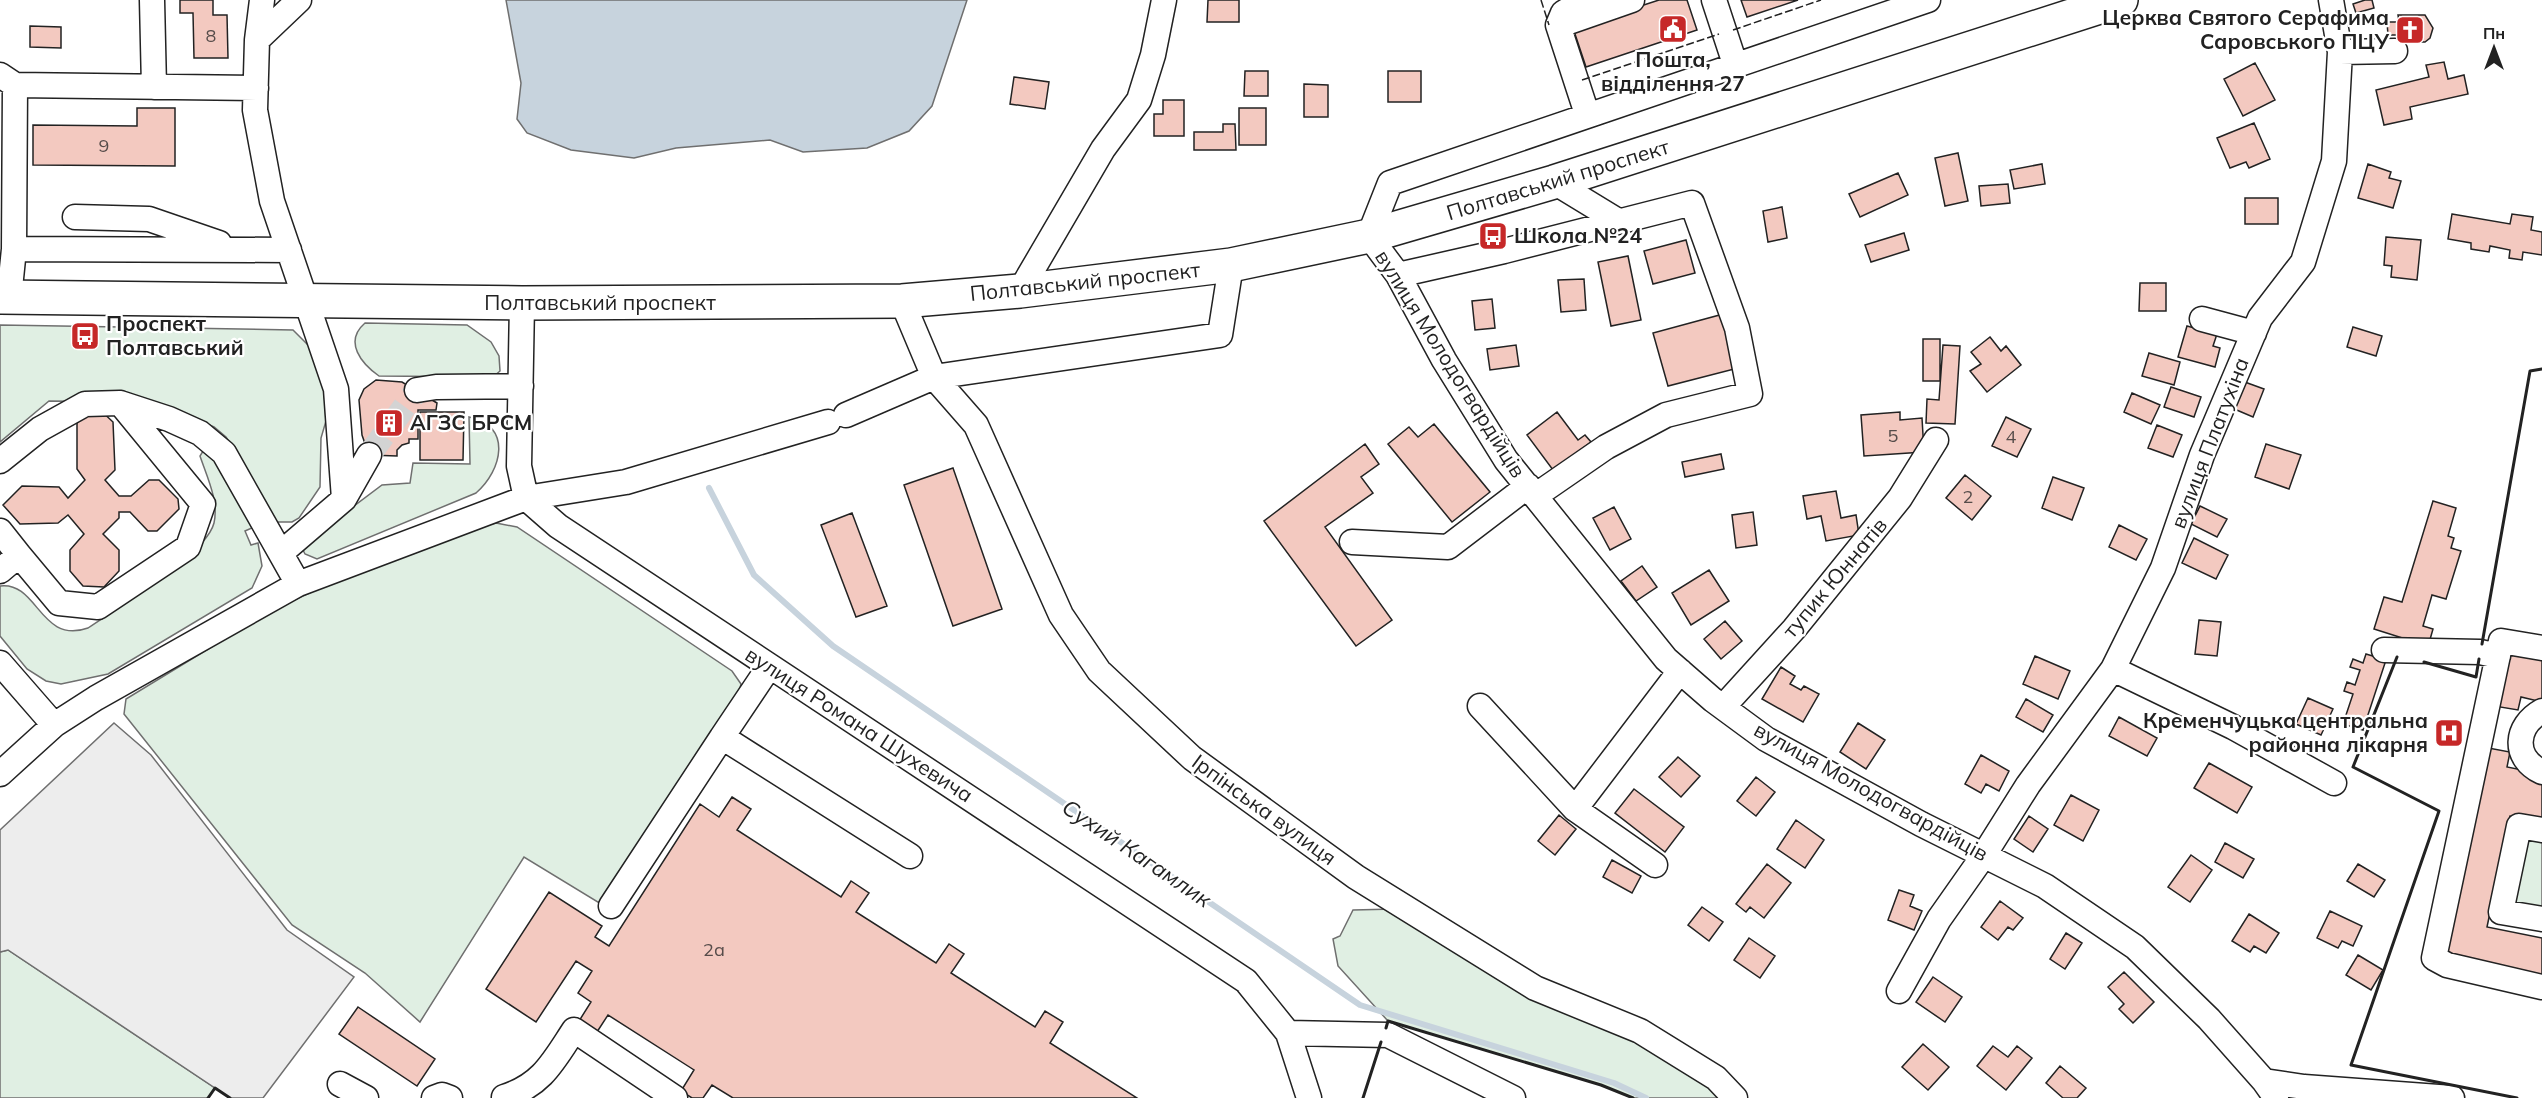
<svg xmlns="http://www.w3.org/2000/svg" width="2542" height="1098" viewBox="0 0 2542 1098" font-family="Mulish,sans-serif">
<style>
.green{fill:#e0efe3;stroke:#6f6f6f;stroke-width:1.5}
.parking{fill:#ededed;stroke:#6f6f6f;stroke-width:1.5}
.water{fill:#c7d3dd;stroke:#6f6f6f;stroke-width:1.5}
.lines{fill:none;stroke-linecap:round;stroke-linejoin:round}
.stream{stroke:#c7d3dd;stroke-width:6}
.building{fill:#f3c9c0;stroke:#222;stroke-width:1.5}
.minor-tunnel{stroke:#d3d3d3;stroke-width:24;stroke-dasharray:24 12;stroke-linecap:butt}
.minor-casing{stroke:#222;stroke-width:27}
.highway-casing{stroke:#222;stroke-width:36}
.minor{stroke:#fff;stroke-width:24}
.highway{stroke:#fff;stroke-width:33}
.fence{stroke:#222;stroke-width:1.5;stroke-dasharray:8 3;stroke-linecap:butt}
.wall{stroke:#222;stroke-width:3}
.labels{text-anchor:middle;stroke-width:4.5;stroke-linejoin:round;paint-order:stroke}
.number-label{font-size:18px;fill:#564c4a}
.poi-label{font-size:21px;font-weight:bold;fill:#222;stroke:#fff;text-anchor:start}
.street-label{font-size:21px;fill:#222;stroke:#fff}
.water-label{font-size:22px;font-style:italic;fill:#222;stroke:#fff}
</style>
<rect width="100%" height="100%" fill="#fff"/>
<path class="green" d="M365 323 467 325 491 342 499 356 500 371 493 377 379 376C362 364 343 342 365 323Z
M0 325 293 330 322 359 326 421 321 438 320 487 299 518 292 522H275L237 454 226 437 214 427 165 406 146 402 49 401 0 442Z
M469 417C513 425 502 471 476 493L317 559 305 554 303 550 306 542 382 485 410 483 413 463 470 464Z
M203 451C227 467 239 503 252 528L245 531 251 545 258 543 262 566 252 588 108 674 61 684 46 681 27 669 0 636V586C38 581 40 645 88 628 117 608 206 555 214 523 219 501 207 477 200 456Z
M496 523 517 527 732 671 741 684 738 697 601 904 524 857 420 1022 365 973 292 925 124 714 126 699 269 612 364 567 470 529Z
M2526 831 2542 834V912L2511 906Z
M1395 909 1612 1028 1708 1084 1722 1098H1633L1601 1085 1388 1021 1338 966 1333 939 1340 936 1353 910Z
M8 950 215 1088 208 1098H0V952Z"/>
<path class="parking" d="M114 723 151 755 287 930 354 977 263 1098H230L8 950 0 952V830Z"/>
<path class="water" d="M506 0H967L932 106 909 131 867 148 803 152 770 140 676 148 634 158 571 150 527 133 517 119 521 83Z"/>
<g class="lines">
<path class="stream" d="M709 488 754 575 833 646 1360 1005 1614 1083 1646 1098"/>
</g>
<path class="building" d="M180 0H213V15H227L228 58H194L193 13H180Z
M1208 0H1239V22H1207Z
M1659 0H1687L1697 30 1586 67 1573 28Z
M1741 0H1798L1747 17Z
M2365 0H2372L2374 8 2356 13 2353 4Z
M2398 15H2425L2433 28 2430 38 2425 42H2398V35H2388L2387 22H2399Z
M30 26 61 27V48L30 47Z
M2444 62 2448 79 2464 75 2468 94 2410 107 2412 119 2384 125 2376 90 2429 77 2426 65Z
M2255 63 2275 100 2243 116 2224 79Z
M1245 71H1268V96H1244Z
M1388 71H1421V102H1388Z
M1014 77 1049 82 1045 109 1010 104Z
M1304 84 1328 85V117H1304Z
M1163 100H1184V136H1154V114H1163Z
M137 108H175V166L33 165V125L137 126Z
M1239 108H1266V145H1239Z
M2254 123 2270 159 2249 168 2246 162 2230 168 2217 138Z
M1223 124H1235L1236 150H1194V132H1223Z
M1958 153 1968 201 1945 206 1935 158Z
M2042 164 2045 184 2014 189 2010 170Z
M2368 164 2391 172 2389 178 2401 181 2393 208 2358 198Z
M1898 173 1908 195 1860 217 1849 194Z
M2008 184 2010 203 1981 206 1979 186Z
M2245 198H2278V224H2245Z
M1782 207 1787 238 1768 242 1763 211Z
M2452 214 2510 224 2512 214 2533 217 2531 230 2542 232V255L2523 252 2522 260 2509 258 2510 250 2490 246 2489 252 2471 249V243L2448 239Z
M1904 233 1909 250 1871 262 1865 245Z
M2386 237 2421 240 2417 280 2391 277 2392 266 2384 265Z
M1686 240 1695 273 1653 284 1644 251Z
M1628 256 1641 320 1611 326 1598 262Z
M1584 279 1586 310 1561 312 1558 280Z
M2140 283H2166V311H2139Z
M1492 299 1495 328 1475 330 1472 301Z
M1727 313 1742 367 1668 386 1653 333Z
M2187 326 2217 334 2213 346 2220 348 2215 367 2178 357Z
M2353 327 2382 336 2376 356 2347 347Z
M1990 337 2001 351 2006 346 2021 365 1987 392 1970 371 1981 364 1971 352Z
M1923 339H1940V381H1923Z
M1516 345 1519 366 1490 370 1487 349Z
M1943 345 1960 346 1955 424 1926 423 1927 399 1939 400Z
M2149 353 2180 362 2174 385 2142 376Z
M376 380 402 382 437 403 436 410H418V439H409V443L402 445 397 450V456L369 455 362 435 359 400 364 389Z
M2242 381 2264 389 2253 417 2232 408Z
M2171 387 2201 397 2194 417 2164 407Z
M2132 393 2160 405 2151 424 2124 412Z
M96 406 113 422 115 470 105 480 119 496H131L149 480H159L178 499 179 509 157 531H148L130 512H119V518L103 534 119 550V571L104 587 83 586 70 571V550L84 534 68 515 58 523 20 524 3 505 22 486 59 487 68 498 85 480 77 469V423Z
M420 412H464L463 460H420Z
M1557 412 1578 440 1585 435 1591 442 1553 470 1527 435Z
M1900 412V420L1922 418 1924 452 1864 456 1861 415Z
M2006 417 2031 429 2017 457 1992 446Z
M1434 424 1490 492 1452 522 1388 444 1409 427 1418 437Z
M2157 425 2182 435 2173 457 2148 448Z
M1365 444 1379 464 1361 477 1373 493 1325 527 1392 620 1356 646 1264 521Z
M2266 444 2301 455 2289 489 2255 477Z
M1721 454 1724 469 1685 477 1682 462Z
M953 468 1002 609 953 626 904 485Z
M1965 475 1991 496 1972 520 1946 498Z
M2053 477 2084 488 2072 520 2042 508Z
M1836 491 1841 518 1856 515 1859 535 1826 541 1821 516 1807 519 1803 496Z
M2433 501 2456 508 2448 536 2454 538 2451 548 2461 551 2446 599 2432 595 2423 626 2433 629 2429 643 2416 639 2415 642 2374 629 2384 597 2402 602Z
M2200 506 2227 519 2217 537 2191 524Z
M1614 507 1631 539 1610 550 1593 518Z
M1753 512 1757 545 1736 548 1732 515Z
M852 513 887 606 856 617 821 525Z
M2119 525 2147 539 2136 560 2109 547Z
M2194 538 2228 555 2216 579 2182 563Z
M1642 566 1657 587 1636 601 1621 581Z
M1709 570 1729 601 1691 625 1672 593Z
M2199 620 2221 622 2217 656 2195 654Z
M1725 621 1742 641 1721 659 1704 639Z
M2505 651 2542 659V702L2521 697 2518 710 2494 706Z
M2366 654 2386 660 2363 730 2343 724 2353 694 2344 691 2347 682 2355 685 2360 670 2350 667 2353 659 2363 663Z
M2035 656 2070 671 2058 699 2023 684Z
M1781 667 1795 676 1790 684 1801 690 1804 686 1819 694 1803 722 1762 699Z
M2308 698 2333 709 2321 735 2296 724Z
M2026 699 2053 715 2043 732 2016 717Z
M2119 717 2157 738 2147 756 2109 736Z
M1858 723 1885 740 1866 769 1840 752Z
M2483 747 2510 752 2507 767 2542 774V822L2510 816 2487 927 2542 938V976L2440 953Z
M1981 755 2009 771 1999 791 1986 784 1981 793 1965 784Z
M1678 757 1700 776 1681 797 1659 777Z
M2209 763 2252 787 2237 813 2194 788Z
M1756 777 1775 792 1756 816 1737 801Z
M1634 789 1684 827 1665 852 1615 813Z
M2071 795 2099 810 2083 841 2054 825Z
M732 797 751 809 737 830 841 897 851 881 869 893 856 912 936 963 949 944 964 954 951 973 1035 1027 1045 1011 1063 1022 1050 1043 1137 1098H733L712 1085 703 1098H692L681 1091 694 1070 691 1068 608 1015 597 1032 579 1021 591 1002 578 993 592 971 576 961 536 1022 486 989 549 892 602 926 595 937 609 946 700 804 719 817Z
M1559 815 1576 829 1555 855 1538 841Z
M2029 816 2048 829 2033 852 2014 839Z
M1796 820 1824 840 1805 868 1777 849Z
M2225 843 2254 859 2243 878 2215 862Z
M2191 855 2212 870 2190 902 2168 887Z
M1612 860 1641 876 1632 893 1603 877Z
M1767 864 1791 883 1764 918 1750 907 1746 912 1736 904Z
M2358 864 2385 880 2374 897 2347 881Z
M1899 890 1914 895 1910 906 1922 911 1914 930 1888 920Z
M2000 901 2023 918 2013 930 2008 927 1998 940 1981 927Z
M1702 907 1723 922 1709 941 1688 925Z
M2330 911 2362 926 2353 946 2342 941 2338 948 2317 938Z
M2249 914 2279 933 2266 953 2254 946 2250 952 2232 941Z
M2066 933 2082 943 2065 969 2050 959Z
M1749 938 1775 956 1760 978 1734 960Z
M2358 955 2383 970 2371 990 2346 975Z
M2124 972 2154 1002 2133 1023 2119 1009 2124 1004 2108 987Z
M1933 977 1962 997 1945 1022 1916 1002Z
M358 1007 435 1059 417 1086 339 1034Z
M1923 1044 1949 1067 1928 1090 1902 1067Z
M1993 1046 2008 1057 2017 1046 2032 1058 2006 1090 1977 1066Z
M2060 1066 2086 1088 2077 1098H2063L2046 1083Z"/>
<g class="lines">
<path class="minor-tunnel" d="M369 455 417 390"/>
<g class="minor-casing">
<path id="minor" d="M152 0 154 87
M262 0 257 40 255 110 272 201 336 389 344 499
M1584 0 1563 13 1558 25 1587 114
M1714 0 1736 67
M1928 0 1390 183 1369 236 1398 275 1444 360 1506 460 1666 659 1713 700 1766 739 1921 824 2045 886 2135 947 2209 1019 2264 1081 2276 1098
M1566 23 1632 0
M257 40 299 0
M2340 52 2395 51
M0 75 15 85 256 88
M1554 182 1618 221
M75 217 149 219 219 243
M14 249 289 250
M1398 275 1504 251 1692 203 1737 328 1750 394 1666 415 1606 447 1535 496
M1020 291 1103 149 1139 100 1153 55 1164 0
M9 298 14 249 15 85
M902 301 934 377 976 425 1061 615 1099 671 1192 758 1356 877 1535 988 1640 1031 1716 1078 1735 1098
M522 303 519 466 526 498 558 526 1246 981 1288 1033 1309 1098
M2202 319 2254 333
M417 390 436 387 521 386
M846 415 934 377 1220 335 1231 265
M0 461 40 429 85 404 120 403 169 419 200 433 224 453 298 584
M0 531 19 555 0 571
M1352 542 1448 547 1528 486
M281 553 344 499 369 455
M19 555 59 603 98 607 188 547 203 504 120 403
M2542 648 2501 641 2434 958 2447 965 2542 987
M2384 650 2480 652 2498 656
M0 663 54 725
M769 667 722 737 910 856
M2113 669 2233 727 2334 783
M1480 706 1575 809
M1723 707 1794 629 1900 498 1936 440
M2542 711C2515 726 2512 758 2542 772
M0 774 54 725 96 698 298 584 526 498 626 482 828 422
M2542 830 2519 826 2501 912 2542 919
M1655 865 1575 809 1680 671
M611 906 722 737
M1899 991 1939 919 1984 855 2028 785 2113 669 2163 568 2202 455 2260 318 2303 262 2334 161 2340 52 2331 0
M1288 1033 1388 1035 1513 1098
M2264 1081 2304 1087 2452 1098
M340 1084 366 1098
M504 1097C542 1085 553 1062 574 1030L675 1098
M434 1098 442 1095 450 1098"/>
</g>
<g class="highway-casing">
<path id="highway" d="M0 297 522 303 902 301 1020 291 1231 265 1369 236 1554 182 2121 0"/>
</g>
<use href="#minor" class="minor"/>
<use href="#highway" class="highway"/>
<path class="fence" d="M1541 0 1549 25
M1733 30 1821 0
M1582 80 1719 34"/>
<path class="wall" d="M2482 644 2530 371 2542 369
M2397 657 2353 767 2439 811 2351 1065 2517 1098
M2424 662 2476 677 2479 659
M1386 1028 1388 1021 1601 1085 1633 1098
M208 1098 215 1088 230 1098
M1363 1098 1381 1042"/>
</g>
<defs>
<g id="civic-square" transform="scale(1.5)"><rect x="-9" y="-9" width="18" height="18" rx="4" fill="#c62828" stroke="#fff"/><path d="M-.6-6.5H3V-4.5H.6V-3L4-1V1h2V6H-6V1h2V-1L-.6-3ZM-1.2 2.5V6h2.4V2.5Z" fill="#fff"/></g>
<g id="church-square" transform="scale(1.5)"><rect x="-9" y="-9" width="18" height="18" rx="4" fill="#c62828" stroke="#fff"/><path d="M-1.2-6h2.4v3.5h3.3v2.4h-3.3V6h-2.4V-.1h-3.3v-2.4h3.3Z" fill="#fff"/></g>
<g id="bus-square" transform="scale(1.5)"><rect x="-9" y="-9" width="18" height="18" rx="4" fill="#c62828" stroke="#fff"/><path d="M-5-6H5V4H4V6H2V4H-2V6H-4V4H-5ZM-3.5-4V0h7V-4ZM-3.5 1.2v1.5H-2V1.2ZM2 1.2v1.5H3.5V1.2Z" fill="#fff"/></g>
<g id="building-square" transform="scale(1.5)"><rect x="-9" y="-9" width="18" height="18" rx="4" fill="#c62828" stroke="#fff"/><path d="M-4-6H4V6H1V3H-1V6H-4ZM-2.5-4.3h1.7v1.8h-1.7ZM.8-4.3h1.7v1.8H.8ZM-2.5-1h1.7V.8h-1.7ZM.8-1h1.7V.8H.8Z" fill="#fff"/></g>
<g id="hospital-square" transform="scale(1.5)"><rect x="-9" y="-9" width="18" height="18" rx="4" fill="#c62828" stroke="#fff"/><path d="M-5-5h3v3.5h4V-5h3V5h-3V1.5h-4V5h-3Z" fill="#fff"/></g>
</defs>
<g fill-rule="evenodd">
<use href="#civic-square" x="1673" y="29"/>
<use href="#church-square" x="2410" y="30"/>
<use href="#bus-square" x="1493" y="236"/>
<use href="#bus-square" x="85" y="336"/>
<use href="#building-square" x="389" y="423"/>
<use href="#hospital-square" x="2449" y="733"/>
</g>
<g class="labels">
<g class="number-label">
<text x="211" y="42">8</text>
<text x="104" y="152">9</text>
<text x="1893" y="442">5</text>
<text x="2011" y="443">4</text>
<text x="1968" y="503">2</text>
<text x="714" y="956">2а</text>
</g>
<g class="poi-label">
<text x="2389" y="25" text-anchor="end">Церква Святого Серафима<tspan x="2389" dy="24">Саровського ПЦУ</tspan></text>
<text x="1673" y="67" text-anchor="middle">Пошта,<tspan x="1673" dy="24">відділення 27</tspan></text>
<text x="1514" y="243">Школа №24</text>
<text x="106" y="331">Проспект<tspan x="106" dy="24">Полтавський</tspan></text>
<text x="410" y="430">АГЗС БРСМ</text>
<text x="2428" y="728" text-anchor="end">Кременчуцька центральна<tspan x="2428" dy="24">районна лікарня</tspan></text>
</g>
<g class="street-label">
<text transform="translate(1558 180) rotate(-17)" y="7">Полтавський проспект</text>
<text transform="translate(1085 282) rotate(-6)" y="7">Полтавський проспект</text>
<text x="600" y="310">Полтавський проспект</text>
<text transform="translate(1450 364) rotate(58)" y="7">вулиця Молодогвардійців</text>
<text transform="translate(2210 443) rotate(-69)" y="7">вулиця Платухіна</text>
<text transform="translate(1835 578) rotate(-50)" y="7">тупик Юннатів</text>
<text transform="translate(859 725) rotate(33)" y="7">вулиця Романа Шухевича</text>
<text transform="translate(1871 792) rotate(29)" y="7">вулиця Молодогвардійців</text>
<text transform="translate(1264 810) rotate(36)" y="7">Ірпінська вулиця</text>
</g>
<g class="water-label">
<text transform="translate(1137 853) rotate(34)" y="8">Сухий Кагамлик</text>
</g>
</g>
<g transform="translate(2494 48)" stroke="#ffffff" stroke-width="4.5" paint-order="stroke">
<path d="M0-4.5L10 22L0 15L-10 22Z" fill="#222222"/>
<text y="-9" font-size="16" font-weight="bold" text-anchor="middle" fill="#222222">Пн</text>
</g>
</svg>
